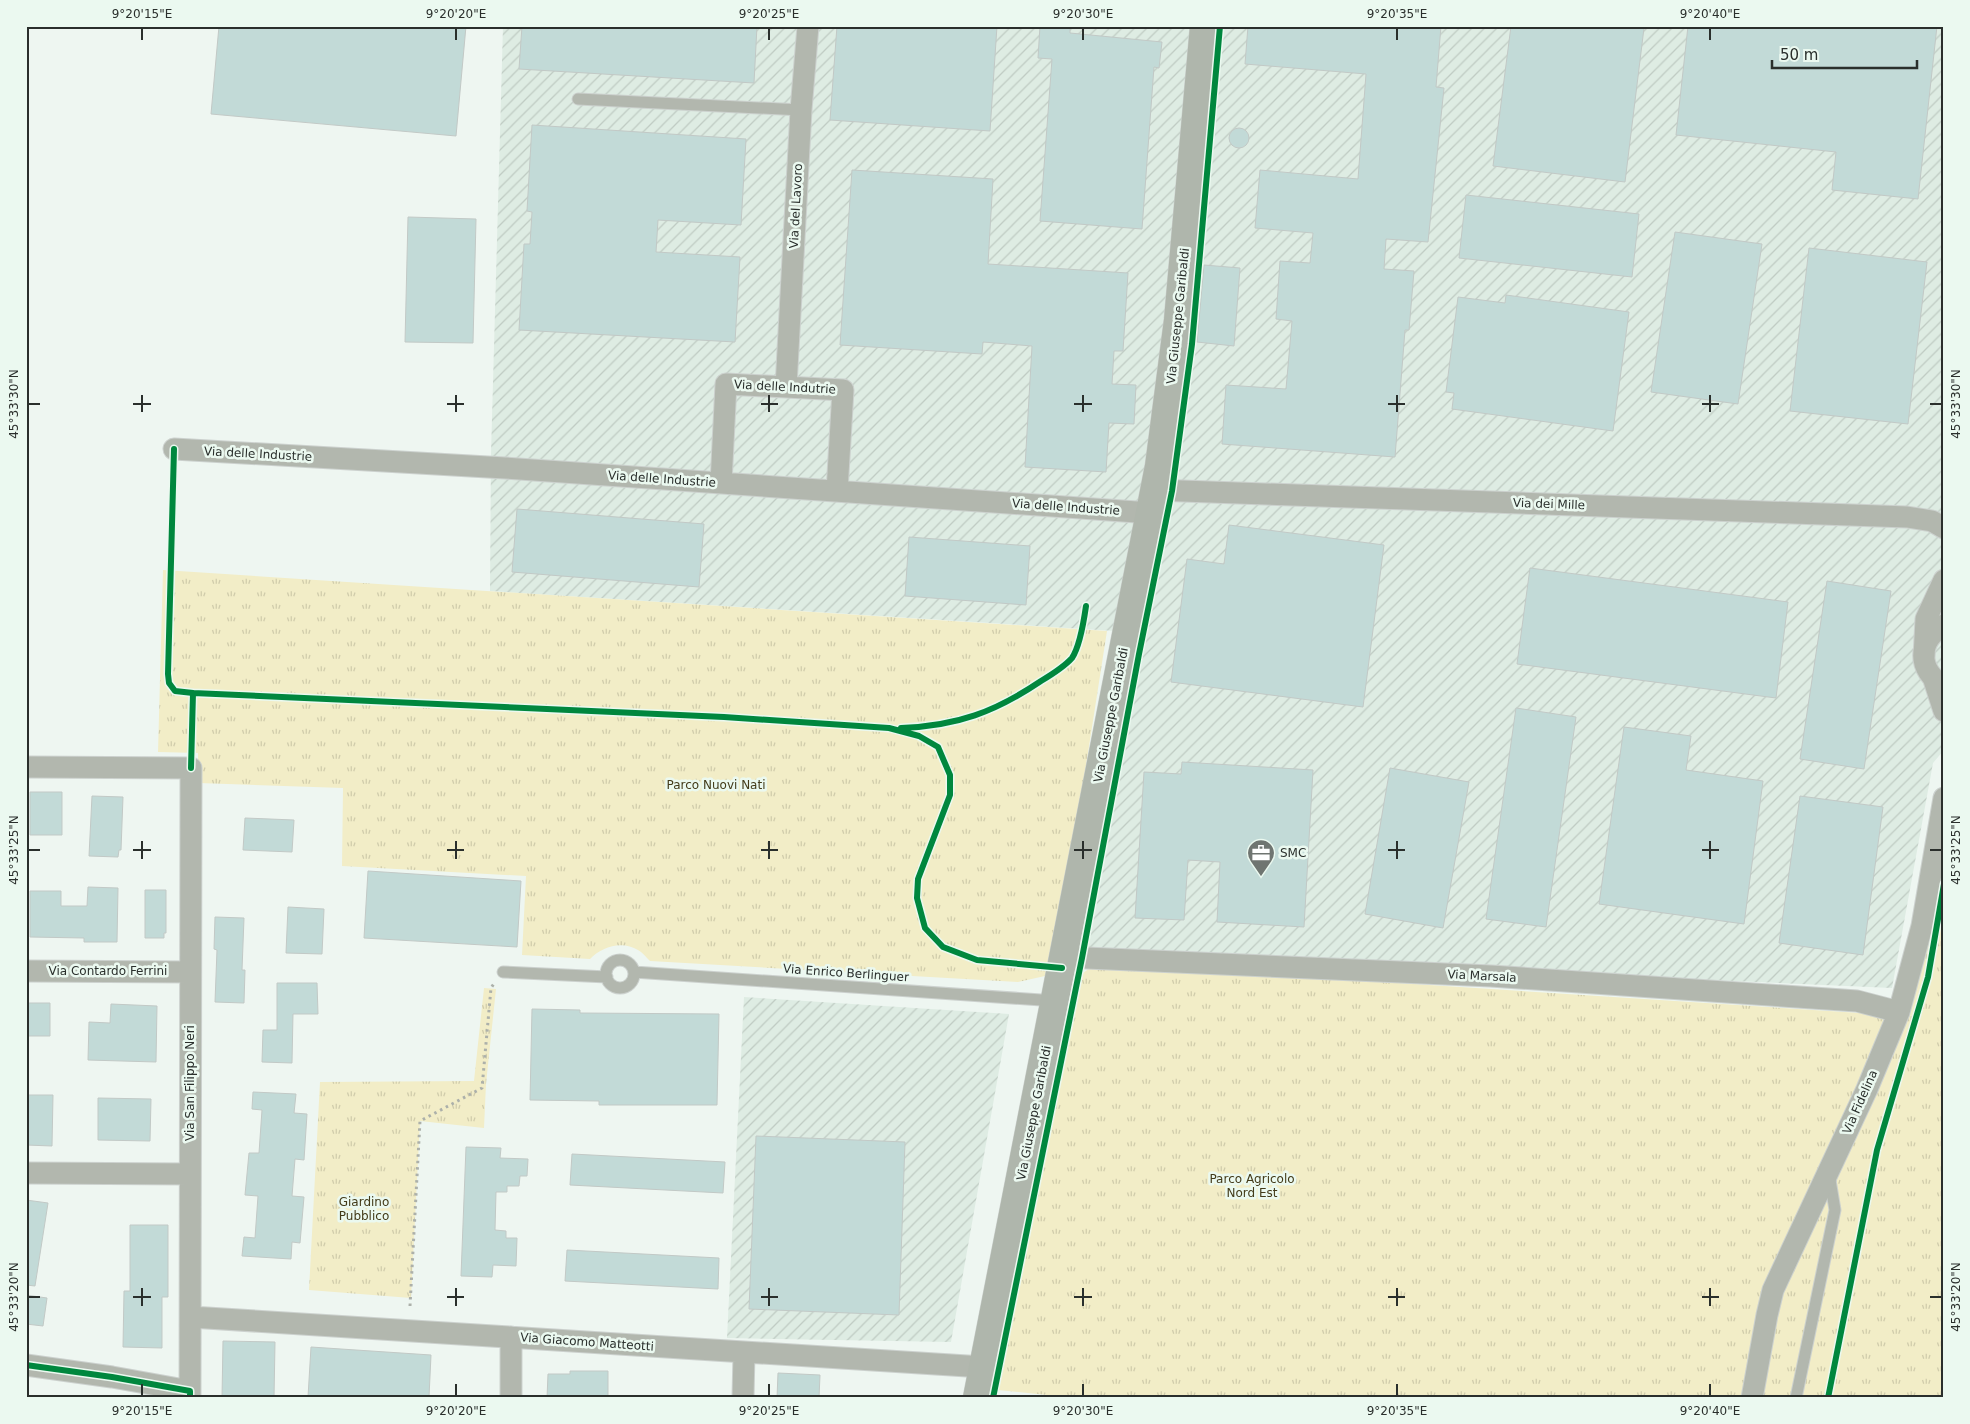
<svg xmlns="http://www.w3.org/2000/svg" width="1970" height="1424" viewBox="0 0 1970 1424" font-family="'DejaVu Sans',sans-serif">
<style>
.industrial{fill:url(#industrial-furrows)}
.park{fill:url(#park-tufts)}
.building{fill:#c2dad7;stroke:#c2c9c6}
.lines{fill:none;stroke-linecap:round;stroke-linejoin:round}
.lane-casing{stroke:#ccd1ce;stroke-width:13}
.street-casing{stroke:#ccd1ce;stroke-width:23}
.secondary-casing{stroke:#ccd1ce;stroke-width:29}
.path{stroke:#acb0aa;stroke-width:3;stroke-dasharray:2.5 4;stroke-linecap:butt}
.lane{stroke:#b2b7ae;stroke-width:11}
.street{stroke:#b2b7ae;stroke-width:21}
.secondary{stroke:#afb6ac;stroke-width:28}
.cycleway-casing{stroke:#ebf9f0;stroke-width:9}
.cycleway{stroke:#00873e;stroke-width:6}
.ticks{fill:none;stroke:#2a2f2c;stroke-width:2}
.labels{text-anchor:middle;stroke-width:5;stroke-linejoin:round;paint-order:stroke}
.street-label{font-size:12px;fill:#2a2f2c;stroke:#ebf9f0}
.park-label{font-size:12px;fill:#433b19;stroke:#ebf9f0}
.poi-label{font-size:12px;fill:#2a2f2c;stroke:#ebf9f0;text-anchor:start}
.neatline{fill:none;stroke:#2a2f2c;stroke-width:2}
.ticks-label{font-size:12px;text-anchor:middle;fill:#2a2f2c}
</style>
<defs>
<pattern id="industrial-furrows" width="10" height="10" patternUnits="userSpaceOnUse" patternTransform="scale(1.25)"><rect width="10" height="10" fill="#deece3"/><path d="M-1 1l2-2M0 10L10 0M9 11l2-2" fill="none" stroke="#bfcbc3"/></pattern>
<pattern id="park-tufts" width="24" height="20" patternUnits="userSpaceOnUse" patternTransform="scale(1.25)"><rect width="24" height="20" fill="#f2edc7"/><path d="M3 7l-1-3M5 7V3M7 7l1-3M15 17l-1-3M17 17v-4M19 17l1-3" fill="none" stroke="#d0ccab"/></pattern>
</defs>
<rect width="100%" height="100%" fill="#eef6f1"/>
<path class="industrial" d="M503 26H1944V750L1933 763 1892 988 1068 952 1131 632 490 591 491 454Z
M744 997 1009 1014 951 1342 727 1338Z"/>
<path class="park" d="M163 570 1107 631 1055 964 1045 976 1018 982 650 961C646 957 642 952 638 950 622 940 601 947 590 959L522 955 526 876 342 866 343 788 198 783V753L158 752Z
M1944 876V1398H1075L998 1390 1072 991C1076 976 1088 966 1104 964L1907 1016Z
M484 988 496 989 486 1084 484 1128 420 1121 411 1298 309 1290 320 1082 474 1081Z"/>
<path class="building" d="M219 26H466L456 136 211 114Z
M522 26H757L754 83 519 69Z
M837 26H997L990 131 830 120Z
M1040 26H1070V33L1162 42 1159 68 1154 67 1142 229 1040 221 1052 59 1038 58Z
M1248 26H1441L1436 87 1444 88 1428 242 1386 239 1384 269 1414 271 1409 330H1405L1395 457 1222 444 1226 385 1286 389 1292 321 1276 319 1280 261 1310 263 1313 233 1255 228 1260 170 1358 179 1366 74 1245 64Z
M1511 26 1644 28 1625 182 1493 166Z
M1688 26H1937L1918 199 1832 190 1836 152 1676 135Z
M532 125 746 139 741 225 658 220 656 252 740 257 735 342 519 330 524 244H530L532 212 527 211Z
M1229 138a10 10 0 1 1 20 0a10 10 0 1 1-20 0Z
M852 170 993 179 988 264 1128 273 1123 351H1114L1112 384 1136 385 1134 424 1109 423 1106 472 1025 467 1032 346 983 342 982 354 840 345Z
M1466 195 1639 214 1632 277 1459 258Z
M408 217 476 219 473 343 405 342Z
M1675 232 1762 244 1738 404 1651 392Z
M1809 248 1927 262 1908 424 1790 411Z
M1204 265 1240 268 1234 346 1197 342Z
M1506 295 1629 312 1613 431 1452 409 1454 393 1446 392 1458 297 1505 303Z
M517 509 704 524 699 587 512 572Z
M1229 525 1384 545 1363 707 1171 682 1187 559 1224 564Z
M909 537 1030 546 1026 605 905 596Z
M1530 568 1788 602 1776 698 1517 664Z
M1827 581 1891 591 1864 769 1800 759Z
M1516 708 1576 717 1546 927 1486 919Z
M1624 727 1691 736 1686 770 1763 781 1744 924 1599 904Z
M1182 762 1313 770 1304 927 1217 922 1220 862 1188 860 1184 920 1135 918 1144 772 1181 774Z
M1390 768 1469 782 1443 928 1365 914Z
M30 792H62V835H30Z
M92 796 123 797 121 850H119L118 857 89 856Z
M1800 796 1883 807 1863 955 1779 943Z
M245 818 294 820 292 852 243 850Z
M368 871 521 881 517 947 364 938Z
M88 887 118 888 117 942H84V938L30 937V891H61V906H87Z
M145 890H166V933H164V938H145Z
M288 907 324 909 322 954 286 953Z
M215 917 244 918 242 970H245L244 1003 215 1002 217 950 214 949Z
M277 983H317L318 1014H293L292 1063 262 1062 263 1030H277Z
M26 1003H50V1036H26Z
M111 1004 157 1006 156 1062 88 1060 89 1022 110 1023Z
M532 1009 580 1010V1013L719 1014 717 1105H599V1101L530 1100Z
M253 1092 296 1094 294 1113 307 1114 304 1160 295 1159 292 1196 304 1197 300 1243 292 1242 291 1259 242 1256 244 1237 255 1238 258 1196 245 1195 249 1153H259L262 1110 252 1109Z
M26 1095H53L52 1146 26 1145Z
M98 1098 151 1099 150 1141 98 1140Z
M756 1136 905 1142 899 1315 749 1309Z
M466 1147 501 1148 500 1158 528 1159 527 1176H520L519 1186H507V1192H496L495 1230 506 1231V1238H517L516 1266 493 1265 492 1277 461 1276Z
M572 1154 725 1162 723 1193 570 1185Z
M26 1200 48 1203 35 1286 26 1285Z
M130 1225H168V1297H162V1348L123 1347 124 1291H130Z
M567 1250 719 1258 718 1289 565 1281Z
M26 1295 47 1298 43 1326 26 1324Z
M223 1341 275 1342 274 1398H222Z
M311 1347 431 1355 429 1397 400 1396V1398L308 1397Z
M570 1371H608V1398H547L548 1374H570Z
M778 1373 820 1375 819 1398H777Z"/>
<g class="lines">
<g class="lane-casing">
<path id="lane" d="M578 99 801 110
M606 974a14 14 0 1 1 28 0a14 14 0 1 1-28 0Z
M503 972 607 977
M634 972 1056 1001
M1796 1398 1835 1210 1829 1174"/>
</g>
<g class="street-casing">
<path id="street" d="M786 387 801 110 808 26
M174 449 505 468 1151 513
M721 483 726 384 843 390 837 491
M1155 490 1907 517 1932 521 1944 528
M1944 625C1917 641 1917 670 1944 686
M1924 657 1926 619 1944 580
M1934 680 1944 711
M26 767 191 768 190 1398
M1064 957 1491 976 1857 1001 1899 1012
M26 971 190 972
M26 1173 190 1174
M191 1317 983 1367
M26 1365 112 1377 190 1391
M511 1398V1337
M743 1398 744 1352
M1752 1398 1767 1315 1773 1290 1867 1089 1899 1012 1922 926 1944 798"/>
</g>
<g class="secondary-casing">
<path id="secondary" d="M977 1398 1159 466 1178 320 1204 26"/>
</g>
<path class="path" d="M410 1306 420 1121 482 1088 491 988 495 982"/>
<use href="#lane" class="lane"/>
<use href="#street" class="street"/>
<use href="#secondary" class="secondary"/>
<g class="cycleway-casing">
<path id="cycleway" d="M174 449 168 674 169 683 175 691 193 693 191 768
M193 693 724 717 889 728 919 736 938 747 950 775V795L918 879 917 898 925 928 943 947 977 960 1062 968
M901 728C957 726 995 712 1041 681 1051 675 1064 667 1072 658 1080 646 1084 620 1086 606
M26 1365 112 1377 190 1391V1398
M993 1398 1082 958 1139 654 1172 491 1192 344 1220 26
M1828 1398 1877 1150 1928 977 1944 884"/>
</g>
<use href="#cycleway" class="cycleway"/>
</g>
<path class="ticks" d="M142 28V40M456 28V40M769 28V40M1083 28V40M1397 28V40M1710 28V40M142 395V412M456 395V412M769 395V412M1083 395V412M1397 395V412M1710 395V412M28 404H40M133 404H151M447 404H464M761 404H778M1074 404H1092M1388 404H1405M1702 404H1719M1930 404H1942M142 841V859M456 841V859M769 841V859M1083 841V859M1397 841V859M1710 841V859M28 850H40M133 850H151M447 850H464M761 850H778M1074 850H1092M1388 850H1405M1702 850H1719M1930 850H1942M142 1288V1306M456 1288V1306M769 1288V1306M1083 1288V1306M1397 1288V1306M1710 1288V1306M28 1297H40M133 1297H151M447 1297H464M761 1297H778M1074 1297H1092M1388 1297H1405M1702 1297H1719M1930 1297H1942M142 1384V1396M456 1384V1396M769 1384V1396M1083 1384V1396M1397 1384V1396M1710 1384V1396"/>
<defs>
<g id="office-pin" transform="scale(1.4375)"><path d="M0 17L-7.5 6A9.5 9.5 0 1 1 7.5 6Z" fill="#6f7571" stroke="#ebf9f0"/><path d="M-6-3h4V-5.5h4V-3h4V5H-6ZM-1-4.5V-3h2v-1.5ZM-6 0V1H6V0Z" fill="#fff"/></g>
</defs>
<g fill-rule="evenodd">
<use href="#office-pin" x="1261" y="853"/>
</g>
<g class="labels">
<g class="street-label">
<text transform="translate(796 206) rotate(-87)" y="4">Via del Lavoro</text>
<text transform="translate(1178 316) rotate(-84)" y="4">Via Giuseppe Garibaldi</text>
<text transform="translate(785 387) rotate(3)" y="4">Via delle Indutrie</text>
<text transform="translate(258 454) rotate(3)" y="4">Via delle Industrie</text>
<text transform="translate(662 479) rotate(4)" y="4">Via delle Industrie</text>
<text transform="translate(1549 504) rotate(2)" y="4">Via dei Mille</text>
<text transform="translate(1066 507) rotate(4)" y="4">Via delle Industrie</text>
<text transform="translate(1111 715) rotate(-79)" y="4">Via Giuseppe Garibaldi</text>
<text x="108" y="975">Via Contardo Ferrini</text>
<text transform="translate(846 973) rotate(4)" y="4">Via Enrico Berlinguer</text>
<text transform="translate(1482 976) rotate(3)" y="4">Via Marsala</text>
<text transform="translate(190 1083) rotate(-90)" y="4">Via San Filippo Neri</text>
<text transform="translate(1860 1102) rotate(-66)" y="4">Via Fidelina</text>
<text transform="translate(1034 1113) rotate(-79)" y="4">Via Giuseppe Garibaldi</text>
<text transform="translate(587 1342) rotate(4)" y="4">Via Giacomo Matteotti</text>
</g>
<g class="park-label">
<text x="716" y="789">Parco Nuovi Nati</text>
<text x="1252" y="1183">Parco Agricolo<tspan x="1252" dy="14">Nord Est</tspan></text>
<text x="364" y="1206">Giardino<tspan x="364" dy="14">Pubblico</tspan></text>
</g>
<g class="poi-label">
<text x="1280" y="857">SMC</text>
</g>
</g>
<rect width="1970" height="1424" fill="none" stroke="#ebf9f0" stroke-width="55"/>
<path d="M1772 60v8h145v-8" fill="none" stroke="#2a2f2c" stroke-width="2.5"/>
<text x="1780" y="60" font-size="15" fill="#2a2f2c" stroke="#ebf9f0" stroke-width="4" paint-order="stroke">50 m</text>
<rect x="28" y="28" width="1914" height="1368" class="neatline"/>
<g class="ticks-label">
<text x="142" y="18">9°20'15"E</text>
<text x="456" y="18">9°20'20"E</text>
<text x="769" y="18">9°20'25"E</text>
<text x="1083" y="18">9°20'30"E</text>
<text x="1397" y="18">9°20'35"E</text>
<text x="1710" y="18">9°20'40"E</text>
<text transform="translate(14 404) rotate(-90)" y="4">45°33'30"N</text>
<text transform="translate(1956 404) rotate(-90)" y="4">45°33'30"N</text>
<text transform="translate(14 850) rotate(-90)" y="4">45°33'25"N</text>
<text transform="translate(1956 850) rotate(-90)" y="4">45°33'25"N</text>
<text transform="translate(14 1297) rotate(-90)" y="4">45°33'20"N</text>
<text transform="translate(1956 1297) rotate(-90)" y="4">45°33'20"N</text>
<text x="142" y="1415">9°20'15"E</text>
<text x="456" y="1415">9°20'20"E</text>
<text x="769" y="1415">9°20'25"E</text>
<text x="1083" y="1415">9°20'30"E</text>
<text x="1397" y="1415">9°20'35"E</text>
<text x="1710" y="1415">9°20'40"E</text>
</g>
</svg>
